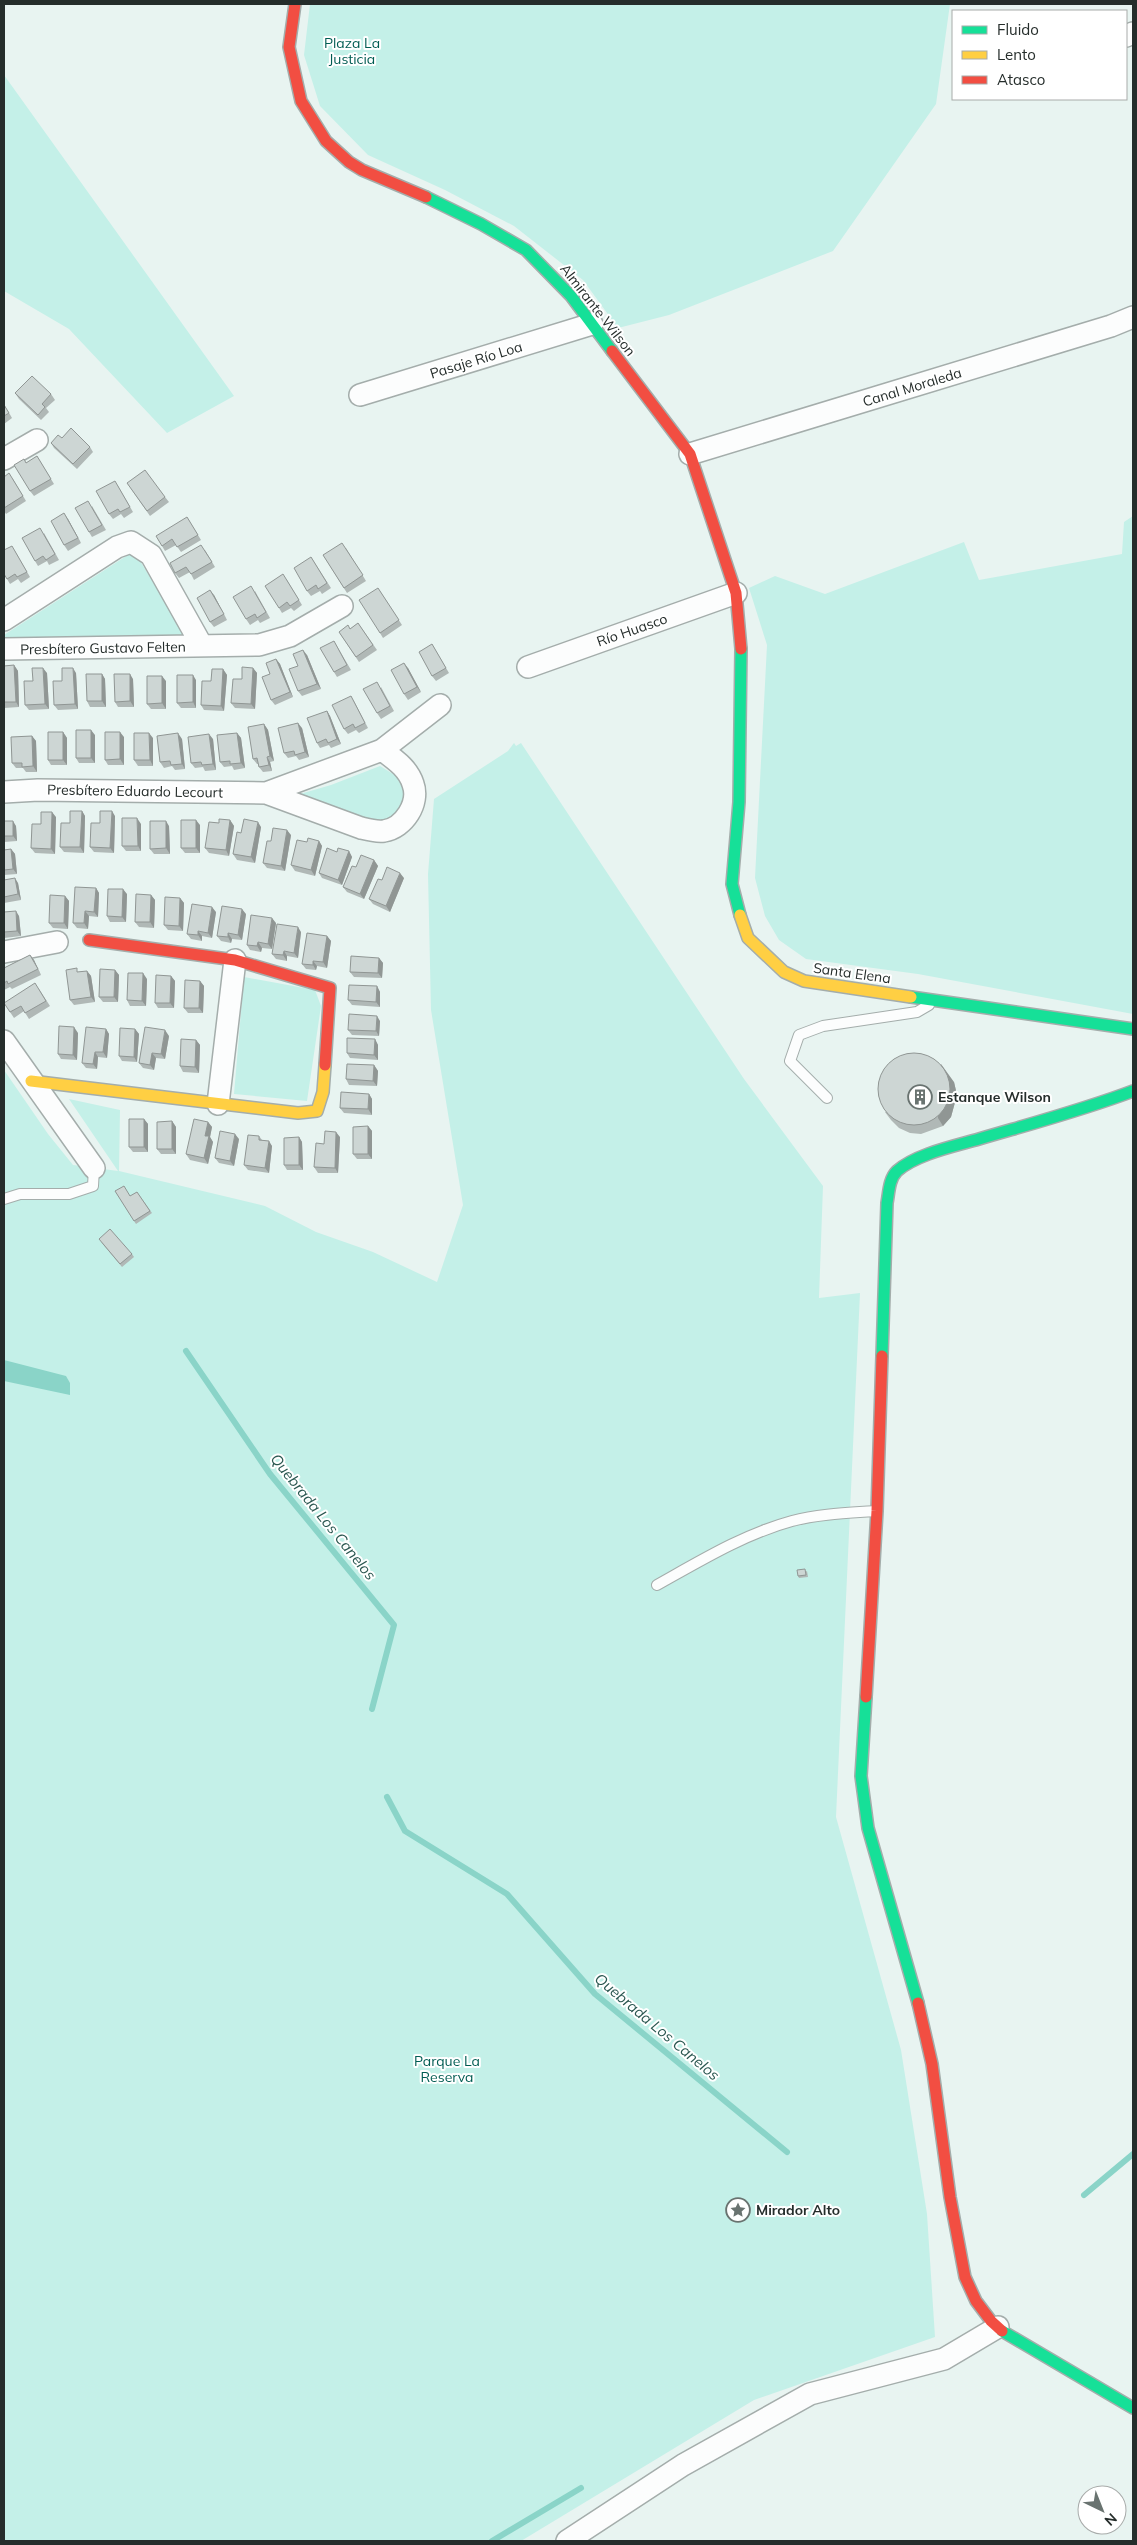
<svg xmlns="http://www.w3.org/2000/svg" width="1137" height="2545" viewBox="0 0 1137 2545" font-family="Mulish,sans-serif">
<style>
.green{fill:#c4f0e8}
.water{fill:#8ad4c8}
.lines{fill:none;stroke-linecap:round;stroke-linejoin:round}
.stream{stroke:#8ad4c8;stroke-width:6}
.lane-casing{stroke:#a4adab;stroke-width:12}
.street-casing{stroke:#a4adab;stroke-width:24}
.fast-casing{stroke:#a4adab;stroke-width:14}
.slow-casing{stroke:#a4adab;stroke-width:14}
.jam-casing{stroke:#a4adab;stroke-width:14}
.lane{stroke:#fcfdfd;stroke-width:10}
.street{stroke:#fcfdfd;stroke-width:21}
.fast{stroke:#16e098;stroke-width:11}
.slow{stroke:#ffcf43;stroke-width:11}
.jam{stroke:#f24e42;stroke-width:11}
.wall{fill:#b0b8b6}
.shaded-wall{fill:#909694}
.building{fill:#cdd6d4;stroke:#909694}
.labels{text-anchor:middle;stroke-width:4;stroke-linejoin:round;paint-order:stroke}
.park-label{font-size:14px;fill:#005c52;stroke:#fff}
.street-label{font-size:14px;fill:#252d2b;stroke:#fff}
.poi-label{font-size:14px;font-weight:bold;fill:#252d2b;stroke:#fff;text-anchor:start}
.water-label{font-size:15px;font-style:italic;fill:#2a5750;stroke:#fff}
</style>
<rect width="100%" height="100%" fill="#e8f4f1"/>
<path class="green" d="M310 4H950L936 104 833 251 669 315 618 328 583 280 514 226 445 190 368 155 320 106 304 55Z
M4 75 234 396 167 433 69 329 4 291Z
M1133 516V1014L918 974 806 959 779 940 765 916 755 878 767 645 749 588 775 576 825 594 964 542 979 580 1122 554 1124 522Z
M134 551 186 636 4 639V635Z
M514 743 516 746 521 743 744 1079 823 1186 819 1298 860 1293 836 1817 901 2050 927 2214 935 2337 754 2400 521 2541H4V1070L48 1134 73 1165 118 1171 69 1099 120 1110 119 1171 265 1206 316 1232 373 1252 437 1282 463 1205 431 1010 428 874 434 799 508 751Z
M380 766 398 777 405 792 399 813 377 823 293 796 331 785Z
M244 977 315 990 321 1006 307 1101 234 1094Z"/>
<path class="water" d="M4 1360 66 1376 70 1383V1395L4 1381Z"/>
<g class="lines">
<path class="stream" d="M186 1351 270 1474 394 1625 372 1709
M387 1797 405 1831 507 1894 595 1994 787 2152
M1084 2195 1133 2154
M492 2541 581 2488"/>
<g class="lane-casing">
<path id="lane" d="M827 1098 790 1061 799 1035 823 1026 917 1012 929 1005
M4 1199 20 1194H69L93 1186 94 1168
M657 1585C700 1561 744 1534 792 1521 819 1514 848 1513 876 1511"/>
</g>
<g class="street-casing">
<path id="street" d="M1126 36 1133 33
M360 395 592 324
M690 454 1111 326 1133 317
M4 459 37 440
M4 620 117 547 131 542 151 555 202 646
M4 649 259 645 290 636 342 606
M528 667 736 593
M4 792 38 790 266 793 361 828C369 830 376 832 384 831 404 828 420 803 413 784 408 768 394 759 382 750
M266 793 382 750 440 705
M4 952 57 942
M4 1041 94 1168
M218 1104 235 960
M567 2541 683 2465 810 2394 944 2359 998 2327"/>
</g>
<g class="fast-casing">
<path id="fast" d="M426 197 481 224 526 250 571 296 612 351
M740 915 732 884 739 802 741 649
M911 997 1133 1029
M882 1356 887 1203C889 1192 889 1179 897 1171 916 1154 955 1146 979 1139 1030 1124 1083 1110 1133 1091
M866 1697 861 1776 868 1828 918 2003
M1002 2331 1133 2408"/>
</g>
<g class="slow-casing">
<path id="slow" d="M740 915 748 938 784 972 804 981 911 997
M31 1081 298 1113 317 1111 323 1092 325 1065"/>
</g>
<g class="jam-casing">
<path id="jam" d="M295 4 289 47 301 101 326 141 349 162 362 170 426 197
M612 351 690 454 736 593 741 649
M89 940 235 960 330 988 325 1065
M866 1697 877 1511 882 1356
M918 2003 932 2064 950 2197 965 2277 976 2301 991 2321 1002 2331"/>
</g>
<use href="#lane" class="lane"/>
<use href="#street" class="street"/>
<use href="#fast" class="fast"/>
<use href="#slow" class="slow"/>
<use href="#jam" class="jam"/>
</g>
<path class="wall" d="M15 393 51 394 55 400 46 408 49 412 41 420 19 399Z
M4 404 12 418 4 424Z
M62 438 90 447 93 452 77 469 54 448 51 443Z
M37 456 54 484 34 496 30 491 26 463Z
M4 477 13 479 26 501 6 514 4 511Z
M127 483 165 497 169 502 150 516Z
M118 486 133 512 124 518 121 514 113 519 109 514Z
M92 506 106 530 92 537 89 532Z
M187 517 201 540 181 552 176 545 165 551 162 546Z
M68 519 81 543 68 551 64 545Z
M44 533 59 560 49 565 47 561 38 566 35 561Z
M346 548 366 581 347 593 323 555Z
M205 550 215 567 194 580 190 572 179 578 175 573Z
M15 551 30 577 21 583 18 579 10 584 7 579Z
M311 557 331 588 322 594 320 591 311 596 307 591Z
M287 580 302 605 294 611 291 608 282 613 279 608Z
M378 588 402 625 383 638 380 633Z
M255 591 270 618 260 623 258 620 250 625 246 619Z
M214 595 227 620 214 627 210 622Z
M358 623 377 650 359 662 339 632 350 629Z
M334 641 351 670 337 677 334 672Z
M432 644 449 673 436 681 432 676Z
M307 655 321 689 302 696 298 691V666Z
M276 659 280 664 293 697 275 705 271 700 270 674Z
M14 665 18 671 19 707 4 708V666Z
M253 668 257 673 255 709 235 708 231 703Z
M408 668 421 692 408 700 404 694Z
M223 669 227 675 224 711 204 710 201 705 211 681Z
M47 673 49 709 29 710 25 705Z
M76 673 78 709 58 710 54 705 62 681Z
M102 674 105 679 106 707H90L87 701Z
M133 679 134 707H118L115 702Z
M196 680V708H181L177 703Z
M166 681V709H151L147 704Z
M381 687 394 711 381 719 377 713Z
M351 696 354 701 368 728 359 733 356 730 348 734 344 729Z
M327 711 330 716 341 744 331 748 329 745 320 748 317 743Z
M264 724 268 730 274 761 270 762 272 771 263 772 259 767 258 764H257L253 759Z
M302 728 309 757 299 760 296 756 288 758 284 753Z
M63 732 67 738V765H51L48 760Z
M237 733 241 738 245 768 234 770 232 766 224 767 220 762Z
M95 735V763H79L76 758Z
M32 736 36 741 37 772H26L23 768H16L12 763Z
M124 737V765H108L105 760Z
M153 738V766H138L134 760Z
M182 739 185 769 175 770 172 766 164 768 160 762Z
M213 739 216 770 205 771 203 767 195 768 191 763Z
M82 811 85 816 84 853 64 852 60 847 70 823Z
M115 816 114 853 94 852 90 847 100 823Z
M56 817 55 854 35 853 31 848 41 824Z
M230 820 234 826 229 856 209 853 205 848 219 823Z
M4 821 16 826 17 841 4 842Z
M141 824V851H126L122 846Z
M200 825V853H185L181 848Z
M169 826 170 854H154L150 849Z
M261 827 255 863 237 860 233 854 241 833Z
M291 835 285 871 267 868 263 863 271 841Z
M319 841 322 846 315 876 295 871 291 865Z
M11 849 15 854 17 874 4 875V850Z
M349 851 352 857 342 885 322 878 319 873 337 852Z
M374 860 378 866 364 899 347 892 343 887 356 867Z
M404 878 390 912 373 904 369 899 382 880Z
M4 880 18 883 21 900 4 903Z
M96 888 99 893 98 917 89 916 88 929 77 928 73 923Z
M127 894 126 922H110L107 916Z
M151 895 155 900 154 928 139 927 135 922Z
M65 896 69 901 68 929 53 928 49 923Z
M180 898 184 903 183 931 168 930 164 925Z
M4 912 19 916 21 936 4 938Z
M216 912 212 938 202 936V941L191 939 187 934Z
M246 914 242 940 232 939 231 943 221 941 217 936Z
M276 923 272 949 262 948 261 952 250 950 247 945Z
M301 932 298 958 287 956V961L276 959 272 954Z
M327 936 331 941 327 968 317 966 316 970 306 969 302 964Z
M30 955 34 960 41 975 12 989 10 987 4 990V968Z
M379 958 383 963 382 978 354 977 350 972Z
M115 970 119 975 118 1002H103L99 997Z
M87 971 91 976 95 1002 74 1005 70 1000Z
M171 976 175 981 174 1008H158L155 1003Z
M147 979 146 1006H130L127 1000Z
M200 981 204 986 203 1013H188L184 1008Z
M377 986 380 992V1007L352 1005 348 1000Z
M39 989 50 1006 29 1019 24 1011 14 1018 10 1012Z
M380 1021 379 1036 352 1035 348 1030Z
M106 1029 109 1034 107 1058 98 1057 97 1069 86 1068 82 1063Z
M135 1029 139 1034 137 1062 122 1061 119 1056Z
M78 1033 77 1060 61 1059 58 1054Z
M169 1036 165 1059 156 1058 154 1070 143 1068 139 1063Z
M375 1039 378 1045V1060L350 1058 347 1053Z
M196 1040 200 1045 199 1073 183 1072 180 1066Z
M374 1065 378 1071 377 1086 349 1085 346 1079Z
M954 1082 957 1095 951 1117 943 1126 921 1134 910 1133 899 1128 891 1120 885 1112Z
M369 1094 372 1099V1115L344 1113 340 1108Z
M144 1119 148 1124V1152H133L129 1147Z
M172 1121 176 1127V1154H161L157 1149Z
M208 1122 212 1127 210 1137 213 1142 208 1164 190 1160 186 1154Z
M368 1126 372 1131V1159H357L353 1154Z
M259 1136 262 1140 272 1146 269 1173 248 1170 244 1165Z
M299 1137 302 1142 303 1170H287L284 1165Z
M340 1137 338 1173H318L314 1167 324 1144Z
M239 1139 234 1166 219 1163 215 1158Z
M115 1191 131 1196 137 1192 152 1213 136 1224Z
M101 1242 132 1254 134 1257 122 1267Z
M807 1571 808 1577 799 1578 798 1576Z"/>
<path class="shaded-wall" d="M64 513 68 519 81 543 78 538Z
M210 590 214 595 227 620 224 614Z
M303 650 307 655 321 689 317 684Z
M276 659 280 664 293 697 290 692Z
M404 663 408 668 421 692 417 687Z
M14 665 18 671 19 707 16 702Z
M43 668 47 673 49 709 45 704Z
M73 668 76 673 78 709 75 704Z
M253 668 257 673 255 709 251 704Z
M223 669 227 675 224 711 221 706Z
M102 674 105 679 106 707 102 701Z
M130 674 133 679 134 707 130 701Z
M193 675 196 680V708L193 702Z
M162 676 166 681V709L162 703Z
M327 711 330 716 341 744 337 739Z
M298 723 302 728 309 757 305 752Z
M264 724 268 730 274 761 270 756Z
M91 730 95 735V763L91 758Z
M63 732 67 738V765L63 760Z
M120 732 124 737V765L120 759Z
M149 733 153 738V766L150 760Z
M178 733 182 739 185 769 182 764Z
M237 733 241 738 245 768 241 763Z
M209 734 213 739 216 770 213 764Z
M32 736 36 741 37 772 33 766Z
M4 737 5 739V766L4 765Z
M267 757 270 762 272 771 269 765Z
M82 811 85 816 84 853 80 847Z
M112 811 115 816 114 853 110 848Z
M52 812 56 817 55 854 51 849Z
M137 818 141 824V851L138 846Z
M196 820 200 825V853L196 848Z
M230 820 234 826 229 856 226 850Z
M13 821 16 826 17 841 13 836Z
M166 821 169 826 170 854 166 848Z
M258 822 261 827 255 863 251 857Z
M287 830 291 835 285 871 281 866Z
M319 841 322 846 315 876 311 870Z
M11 849 15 854 17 874 13 869Z
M349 851 352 857 342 885 338 880Z
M374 860 378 866 364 899 360 894Z
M400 873 404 878 390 912 386 906Z
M15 878 18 883 21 900 18 894Z
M96 888 99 893 98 917 94 912Z
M123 889 127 894 126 922 122 917Z
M151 895 155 900 154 928 150 922Z
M65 896 69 901 68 929 64 923Z
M180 898 184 903 183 931 179 926Z
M212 907 216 912 212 938 208 933Z
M242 909 246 914 242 940 238 935Z
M16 911 19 916 21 936 17 931Z
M85 911 89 916 88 929 84 923Z
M272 918 276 923 272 949 268 944Z
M298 927 301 932 298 958 294 953Z
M198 931 202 936V941L198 935Z
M228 933 232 939 231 943 228 937Z
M327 936 331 941 327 968 323 962Z
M258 942 262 948 261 952 257 946Z
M284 951 287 956V961L283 955Z
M30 955 34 960 41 975 38 969Z
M379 958 383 963 382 978 378 973Z
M313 961 317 966 316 970 313 965Z
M115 970 119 975 118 1002 114 997Z
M87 971 91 976 95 1002 91 997Z
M143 973 147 979 146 1006 142 1001Z
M171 976 175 981 174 1008 170 1003Z
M200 981 204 986 203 1013 199 1008Z
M377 986 380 992V1007L376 1002Z
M377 1016 380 1021 379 1036 376 1031Z
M74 1027 78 1033 77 1060 73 1055Z
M106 1029 109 1034 107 1058 103 1052Z
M135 1029 139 1034 137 1062 134 1057Z
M165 1030 169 1036 165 1059 161 1054Z
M375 1039 378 1045V1060L374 1055Z
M196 1040 200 1045 199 1073 195 1067Z
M95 1052 98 1057 97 1069 93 1064Z
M152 1053 156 1058 154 1070 150 1065Z
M941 1064 954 1082 957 1095 951 1117 943 1126 938 1118Z
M374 1065 378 1071 377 1086 373 1081Z
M369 1094 372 1099V1115L368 1109Z
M144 1119 148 1124V1152L144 1147Z
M172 1121 176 1127V1154L172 1149Z
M208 1122 212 1127 210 1137 213 1142 208 1164 204 1158 205 1136Z
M368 1126 372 1131V1159L368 1154Z
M336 1132 340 1137 338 1173 335 1168Z
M235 1134 239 1139 234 1166 230 1161Z
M299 1137 302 1142 303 1170 299 1165Z
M269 1141 272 1146 269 1173 265 1168Z"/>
<path class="building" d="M32 376 51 394 42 404 45 407 38 415 15 393Z
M4 405 9 413 4 416Z
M71 428 90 447 73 464 51 443 58 435 62 438Z
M37 456 51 479 30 491 14 465 24 459 26 463Z
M145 470 165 497 147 511 127 483Z
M9 473 23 496 4 508V477Z
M115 481 130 507 120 512 118 509 109 514 96 491Z
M88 501 102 525 89 532 75 508Z
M64 513 78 538 64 545 51 521Z
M187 517 198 535 177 547 172 539 162 546 156 536Z
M40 528 55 554 46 560 43 556 35 561 22 538Z
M342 543 363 575 344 588 323 555Z
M201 545 212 562 191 574 186 567 175 573 170 563Z
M12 546 27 572 17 577 15 574 7 579 4 574V550Z
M311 557 327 583 318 589 316 585 307 591 294 568Z
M283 574 299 600 290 606 287 602 279 608 265 586Z
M251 586 266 612 257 618 255 614 246 619 233 597Z
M378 588 399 620 380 633 359 600Z
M210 590 224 614 210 622 197 598Z
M358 623 373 645 356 657 339 632 348 625 350 629Z
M334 641 347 665 334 672 320 648Z
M432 644 446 668 432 676 419 652Z
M303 650 317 684 298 691 289 669 298 666 293 654Z
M276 659 290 692 271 700 262 677 270 674 266 663Z
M404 663 417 687 404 694 391 670Z
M14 665 16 702H4V666Z
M242 667 253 668 251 704 231 703 233 679H242Z
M32 668H43L45 704 25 705 24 681H33Z
M62 668H73L75 704 54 705 53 681H62Z
M212 669H223L221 706 201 705 202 681H211Z
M86 674H102V701H87Z
M114 674H130V701L115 702Z
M177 675H193V702L177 703Z
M147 676H162V703L147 704Z
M377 682 390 706 377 713 363 689Z
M351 696 365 723 355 728 353 724 344 729 332 705Z
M327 711 337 739 328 743 326 739 317 743 307 718Z
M298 723 305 752 295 755 294 751 284 753 278 728Z
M264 724 270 756 267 757 269 765 259 767 257 758 253 759 248 727Z
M76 730H91V758H76Z
M48 732H63V760H48Z
M105 732H120V759L105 760Z
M134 733H149L150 760H134Z
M178 733 182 764 171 765 170 761 160 762 157 736Z
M237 733 241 763 230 764V761L220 762 217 735Z
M209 734 213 764 202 765 201 762 191 763 188 737Z
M32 736 33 766 22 767V763H12L11 737Z
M70 811H82L80 847H60L61 823H70Z
M100 811H112L110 848 90 847 91 823H100Z
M41 812H52L51 849 31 848 32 824H41Z
M122 818H137L138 846H122Z
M219 819 230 820 226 850 205 848 209 822 219 823Z
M244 819 258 822 251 857 233 854 237 832 241 833Z
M181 820H196V848H181Z
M4 821H13V836H4Z
M150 821H166V848L150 849Z
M273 828 287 830 281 866 263 863 267 841H271Z
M308 838 319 841 311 870 291 865 297 840 307 842Z
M327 848 337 852 338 848 349 851 338 880 319 873Z
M11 849 13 869 4 870V850Z
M361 855 374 860 360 894 343 887 352 866 356 867Z
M387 867 400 873 386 906 369 899 378 879 382 880Z
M15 878 18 894 4 897V880Z
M75 887 96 888 94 912 85 911 84 923H73Z
M108 889H123L122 917 107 916Z
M136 894 151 895 150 922H135Z
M50 895 65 896 64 923H49Z
M165 897 180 898 179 926 164 925Z
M192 904 212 907 208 933 198 931V935L187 934Z
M222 906 242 909 238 935 228 933V937L217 936Z
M16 911 17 931 4 932V912Z
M251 915 272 918 268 944 258 942 257 946 247 945Z
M277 924 298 927 294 953 284 951 283 955 272 954Z
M307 933 327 936 323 962 313 961V965L302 964Z
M30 955 38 969 8 984 7 981 4 983V968Z
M351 956 379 958 378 973 350 972Z
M77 968V972L87 971 91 997 70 1000 66 970Z
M100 969 115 970 114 997H99Z
M128 973H143L142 1001 127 1000Z
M156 975 171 976 170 1003H155Z
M185 980 200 981 199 1008H184Z
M35 983 46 1001 25 1013 21 1006 10 1012 4 1003Z
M349 985 377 986 376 1002 348 1000Z
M349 1014 377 1016 376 1031 348 1030Z
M59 1026 74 1027 73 1055 58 1054Z
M86 1027 106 1029 103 1052H95L93 1064 82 1063Z
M145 1027 165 1030 161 1054 152 1053 150 1065 139 1063Z
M120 1028 135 1029 134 1057 119 1056Z
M347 1038 375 1039 374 1055 347 1053Z
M181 1039 196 1040 195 1067 180 1066Z
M878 1089a36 36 0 1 1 72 0a36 36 0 1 1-72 0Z
M347 1064 374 1065 373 1081 346 1079Z
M341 1092 369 1094 368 1109 340 1108Z
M129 1119H144V1147H129Z
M194 1119 208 1122 205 1136H209L204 1158 186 1154Z
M172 1121V1149H157V1122Z
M368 1126V1154H353V1127Z
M220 1131 235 1134 230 1161 215 1158Z
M325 1131 336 1132 335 1168 314 1167 316 1143 324 1144Z
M248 1135 259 1136V1140L269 1141 265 1168 244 1165Z
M299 1137V1165H284V1138Z
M124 1186 130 1196 137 1192 150 1211 134 1221 115 1191Z
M110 1229 132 1254 120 1264 99 1239Z
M805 1569 806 1575 798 1576 797 1570Z"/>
<defs>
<g id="building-ring" transform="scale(1.25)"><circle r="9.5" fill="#fff" stroke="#697370" stroke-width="1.5"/><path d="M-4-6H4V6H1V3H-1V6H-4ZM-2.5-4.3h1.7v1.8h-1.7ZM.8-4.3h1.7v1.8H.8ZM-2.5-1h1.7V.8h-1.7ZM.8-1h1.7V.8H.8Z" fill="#697370"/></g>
<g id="sight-ring" transform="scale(1.25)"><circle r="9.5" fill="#fff" stroke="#697370" stroke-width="1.5"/><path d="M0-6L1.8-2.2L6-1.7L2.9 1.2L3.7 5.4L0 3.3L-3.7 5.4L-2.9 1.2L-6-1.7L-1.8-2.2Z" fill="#697370"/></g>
</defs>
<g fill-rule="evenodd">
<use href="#building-ring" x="920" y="1097"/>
<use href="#sight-ring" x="738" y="2210"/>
</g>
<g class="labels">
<g class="park-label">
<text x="352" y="48">Plaza La<tspan x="352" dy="16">Justicia</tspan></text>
<text x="447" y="2066">Parque La<tspan x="447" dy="16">Reserva</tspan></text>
</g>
<g class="street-label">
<text transform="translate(598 310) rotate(52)" y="5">Almirante Wilson</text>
<text transform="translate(476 360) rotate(-17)" y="5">Pasaje Río Loa</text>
<text transform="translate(912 387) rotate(-17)" y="5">Canal Moraleda</text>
<text transform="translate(632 630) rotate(-19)" y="5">Río Huasco</text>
<text transform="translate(103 648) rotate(-1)" y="5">Presbítero Gustavo Felten</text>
<text transform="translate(135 791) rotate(1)" y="5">Presbítero Eduardo Lecourt</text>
<text transform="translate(852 973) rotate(8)" y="5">Santa Elena</text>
</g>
<g class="poi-label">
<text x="938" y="1102">Estanque Wilson</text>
<text x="756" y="2215">Mirador Alto</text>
</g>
<g class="water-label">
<text transform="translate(323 1517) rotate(51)" y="5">Quebrada Los Canelos</text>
<text transform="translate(657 2027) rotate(40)" y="5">Quebrada Los Canelos</text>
</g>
</g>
<rect width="1137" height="2545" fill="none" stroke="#252d2b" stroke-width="10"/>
<rect x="952" y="10" width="175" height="90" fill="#ffffff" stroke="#a8abaa"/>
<rect x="962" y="26" width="25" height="8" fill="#16e098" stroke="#a8abaa"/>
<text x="997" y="35" font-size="15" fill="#252d2b">Fluido</text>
<rect x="962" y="51" width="25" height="8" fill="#ffcf43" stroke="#a8abaa"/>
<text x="997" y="60" font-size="15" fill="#252d2b">Lento</text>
<rect x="962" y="76" width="25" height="8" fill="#f24e42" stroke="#a8abaa"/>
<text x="997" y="85" font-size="15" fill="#252d2b">Atasco</text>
<g transform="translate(1102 2510) rotate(137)"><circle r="24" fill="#ffffff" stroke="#a8abaa"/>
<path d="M0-4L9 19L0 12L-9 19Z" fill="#697370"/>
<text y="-8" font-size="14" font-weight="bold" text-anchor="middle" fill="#252d2b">N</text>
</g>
</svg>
